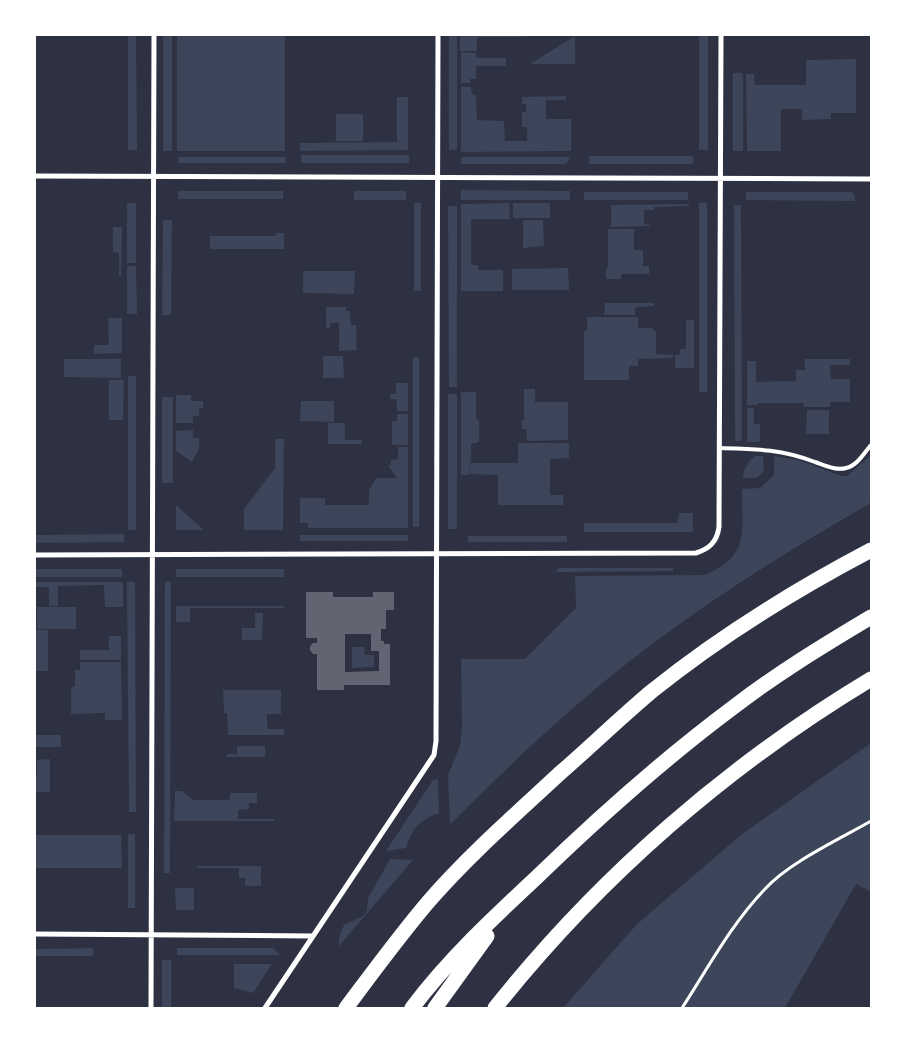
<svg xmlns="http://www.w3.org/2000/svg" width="906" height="1043" viewBox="0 0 906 1043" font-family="'Exo 2',sans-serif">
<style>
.green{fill:#3c4559}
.building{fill:#626471;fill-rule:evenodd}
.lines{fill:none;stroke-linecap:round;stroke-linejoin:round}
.path{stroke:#fff;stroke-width:3}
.service{stroke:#fff;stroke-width:4}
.minor{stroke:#fff;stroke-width:5}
.motorway{stroke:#fff;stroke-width:15}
</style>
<rect width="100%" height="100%" fill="#2d3142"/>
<path class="green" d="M128 35H136L137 150H128Z
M163 35H172V151H163Z
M177 35H285V151H177Z
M449 35H457V150H449Z
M460 35H542L520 37H477V51H460Z
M699 35H708V150H699Z
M575 36V64H530Z
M461 52 476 53 477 58H506V66H476V79H470V83H461Z
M856 59V113H831V119L802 120V109H781V151H747L746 74H754L755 85H806V60Z
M733 73H742L743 77V151H733Z
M461 87H471L472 94 476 96 477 120 504 121 505 141H527V127H522V112H526V104H522V97L566 96V100H546V119H571V151L461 152Z
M397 97H408V150L300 151V143L397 142Z
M336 114H363V141H336Z
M301 155H409V163H301Z
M589 156H693V164H589Z
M178 157H286V163H178Z
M461 157H571L566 164H461Z
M461 190 570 191V200H461Z
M178 191H283V199H178Z
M354 191H406V200H354Z
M584 192H688V200H584Z
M746 192H852L855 196V201L746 200Z
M127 203H136V263H127Z
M414 203H421V291H414Z
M509 203 510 219H471V265H478V270H503V291H461V204Z
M513 203H550V218H513Z
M699 203H707V392H699Z
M689 204V206L654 207V210H644V224L650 225V226L611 227V205Z
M734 205H741L742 441H735Z
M448 206H457V387H449Z
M163 220H172L171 315H162Z
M523 220H543L544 246 523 248Z
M113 227H122L121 276H119V253L113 252Z
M608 229H634V250H643V266H649V274H621V279H606V268H608Z
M276 233H284V249H210V236H275Z
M127 266H136L137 314H127Z
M568 268 569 290H512V269Z
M303 271H355L354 294 303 293Z
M605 303H654V306L638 307 635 308V315H604Z
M326 307H346V311H350L351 325H356L357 350 339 351V323H330V328H326Z
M587 317H638V328H653V331H656V354L673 355V358L638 359V366H629V380H584V331H587Z
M108 318H122V353L94 354V345H109Z
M686 320H694V368H675V355L680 354V349H686Z
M323 356H343L344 378H323Z
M413 357H419V527H413Z
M64 359H121V378L64 377Z
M805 359H850V365H830L831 379H850V402H830V407H804L803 403H758L757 405H747V361H756V382L796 381V370H805Z
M128 376H136V530H128Z
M109 380H124L123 420H109Z
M396 383H408V411H397V399H390V394H396Z
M524 389H535V402H568V440L527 441 526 429H522L521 420H524Z
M461 392H476V419L479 420V442L471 444V461L469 463H518V443H569V458L550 459V495H563V505H498V475L470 474 469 464V475H461Z
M448 394H457V529H448Z
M176 395H191V401H203V408H199V416H193V423H176Z
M162 397H173V483H162Z
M301 401H334V422L300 421Z
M747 408H754V424H760V442H747Z
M807 410H829V434H806Z
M397 414H408V445H392V421H397Z
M328 423H345V440H362V444H328Z
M193 430V438H199V449L192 462 176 451V431Z
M275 439H284L283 530H244V509L275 468Z
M398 447H408V528H308V523H300V498H325V505H369V490L376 478H397L388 465H391V460L398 459Z
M871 455V503C787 551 706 602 630 661 566 711 507 767 450 825L448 775 460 746 462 727 461 659H525L576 608 575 576 705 575C750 556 742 531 742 489L760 488 774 475V456L798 460 842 476H847Z
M756 456H763L764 471 757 478H743C743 469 749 460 756 456Z
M176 505 204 530H176Z
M679 513H693V532H584V523H678Z
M124 534V542L35 543V535Z
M300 535H408V541H300Z
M468 536H567V542H468Z
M559 568H673V571L555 572Z
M35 569H122V577H35Z
M176 569H284V577H176Z
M35 582H123V607H105L104 585 58 586V606H49V587H35Z
M127 582H135L136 812H129Z
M165 582H171L170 873H164Z
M176 606H284V608H190V622H176Z
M37 607H76V629H37Z
M255 613H263L262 640H242V628H255Z
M36 630H48V671H35Z
M109 636H121V660H80V650H109Z
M352 647H364L365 655H374V667L352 668Z
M80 662H121L122 720H105V713L71 714V687L75 686V670H80Z
M223 690H281V714H267V729H284V735H228L227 713H224Z
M35 735H61V747H35Z
M871 743V892L856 884 785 1008H563L637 924 742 834Z
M237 746H265V757H227V754H237Z
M50 759V792H36L35 776H37V760Z
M438 779 439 813C418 821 413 828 406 848L386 851 433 780Z
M175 791H182L193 800H230V793H257V803H249V809L238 810V819H274V821H174Z
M128 834H135V908H128Z
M35 835H121L122 868H35Z
M390 859 413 860 338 947 340 934 344 925 363 916 367 911 368 898Z
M197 866H261V886H245V878H239V868H197Z
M175 888H194V910H176Z
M93 948V956H35V949Z
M177 948H273L280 955H177Z
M162 960H171V1008H162Z
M234 964H272L253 993 234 988Z"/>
<path class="building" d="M306 592H333V597H373V592H394V610H386V629H381V641H384V644H390V685H344V690H317V654H313L310 650V646L313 643H317V638H306ZM345 634H371V651H379V671L345 672Z"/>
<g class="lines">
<path class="path" d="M682 1008C708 968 732 923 765 889 790 862 838 840 871 821"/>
<path class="service" d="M719 448C756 449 781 449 815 462 824 465 836 471 846 468 857 466 864 453 871 445"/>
<path class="minor" d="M35 176 871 179
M35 555 696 553C709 549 717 542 719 527L721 35
M35 934 313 936
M151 1008 154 35
M265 1008 428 764 434 755 436 741 438 35"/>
<path class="motorway" d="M346 1008C373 972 400 935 429 901 469 855 515 815 559 774 590 747 620 718 652 691 719 637 795 590 871 550
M412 1008C448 960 493 918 537 877 600 816 665 758 735 706 778 673 824 645 871 617
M435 1008 487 936
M495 1008C599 877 728 765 871 679"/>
</g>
<rect width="906" height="1043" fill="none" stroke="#ffffff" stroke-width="72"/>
</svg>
